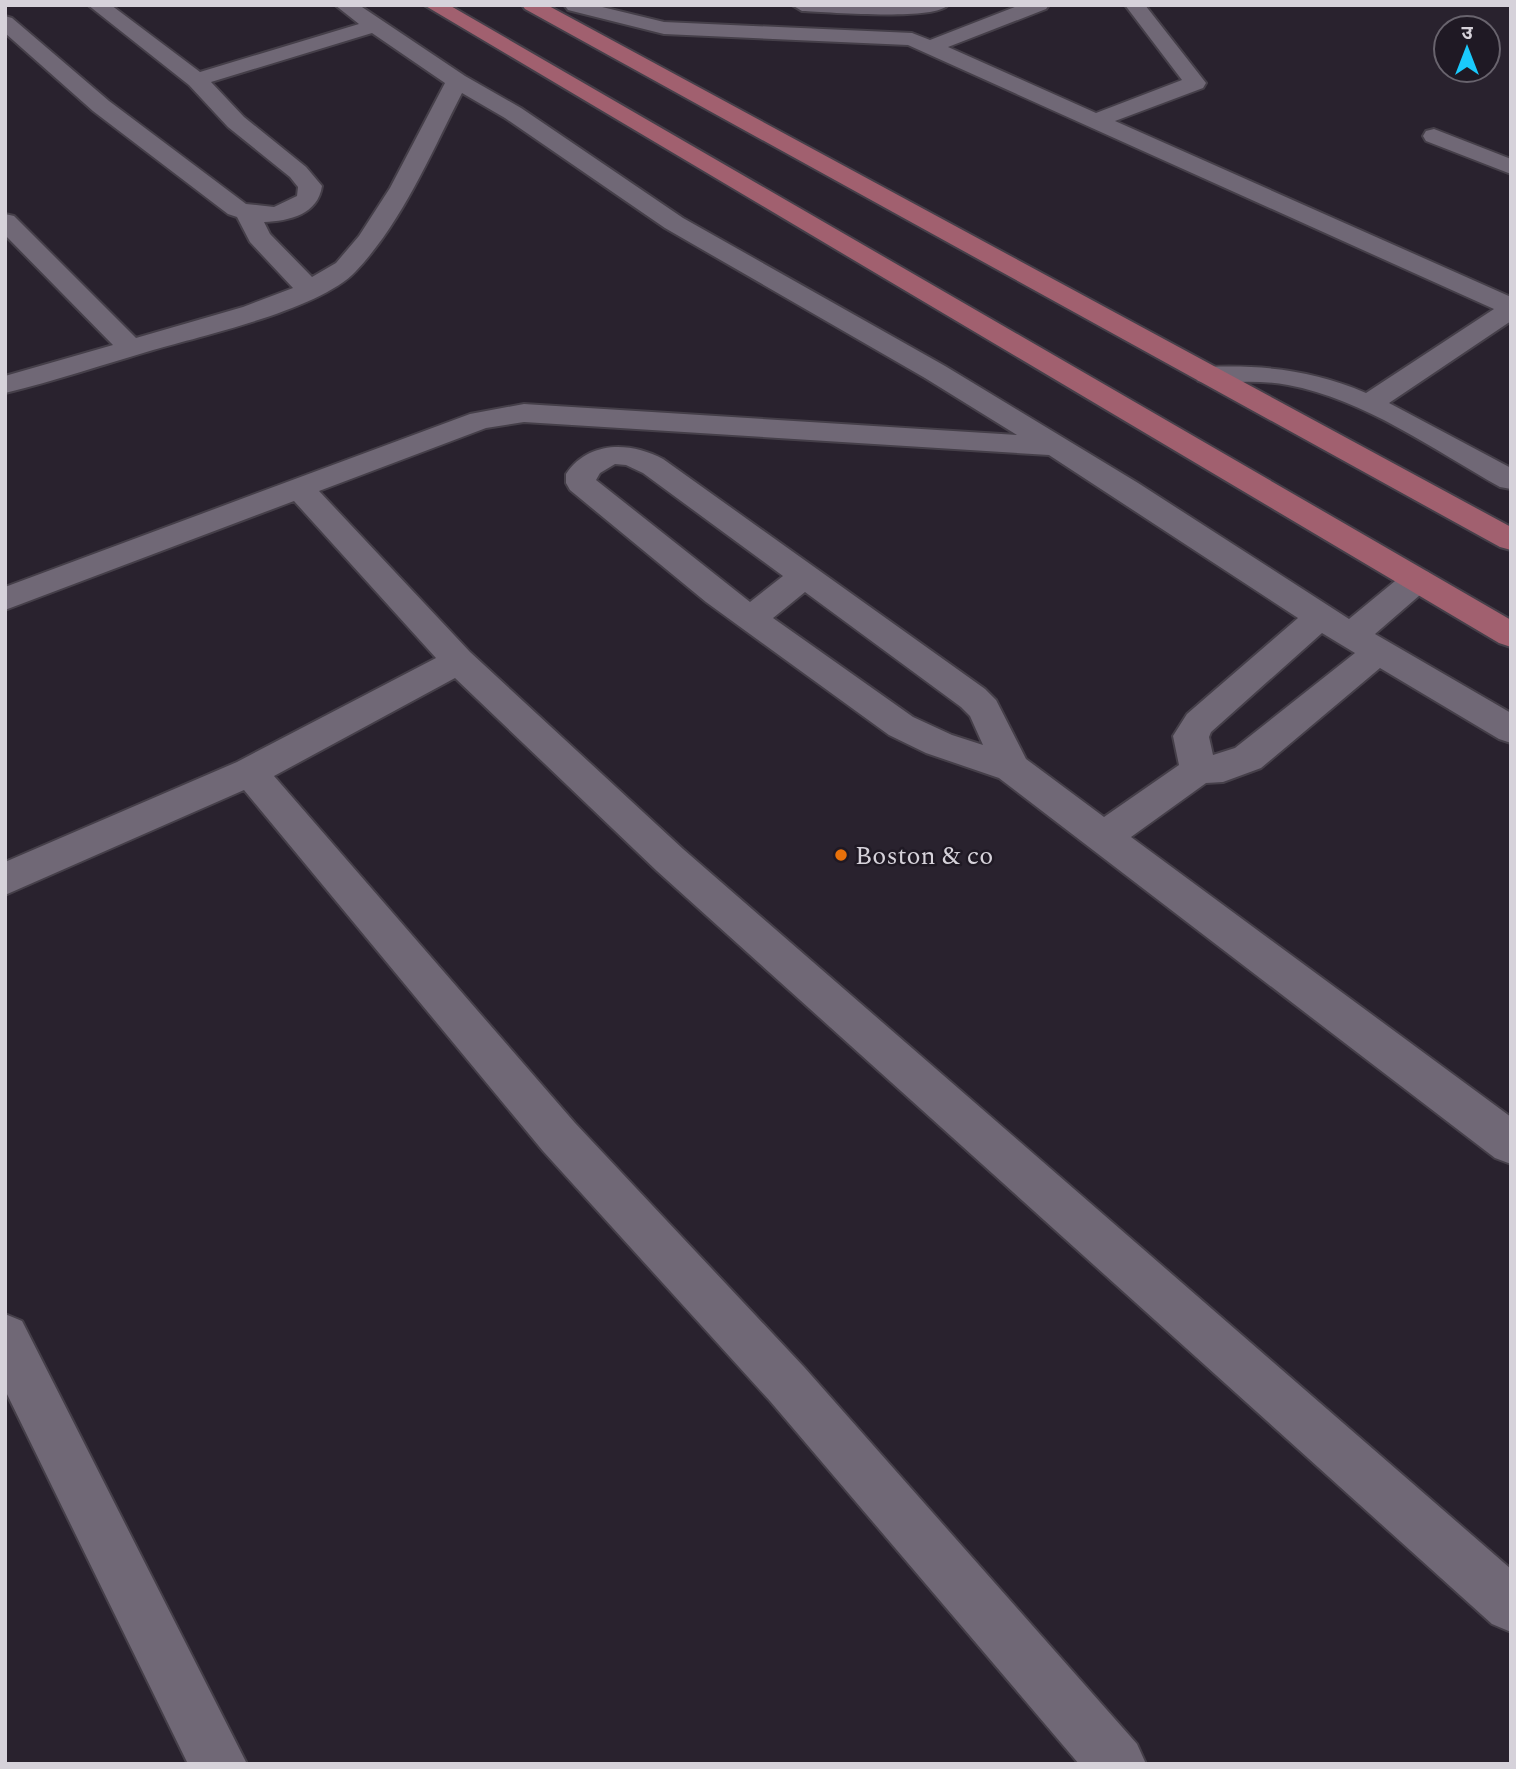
<svg xmlns="http://www.w3.org/2000/svg" width="1516" height="1769" viewBox="0 0 1516 1769" font-family="Spectral,'Noto Sans Devanagari',serif">
<style>
.lines{fill:none;stroke-linecap:round;stroke-linejoin:round}
.minor-casing{stroke:#453f49;stroke-width:4}
.major-casing{stroke:#453f49;stroke-width:4}
.minor{fill:#706876;fill-rule:evenodd}
.major{fill:#a1606f;fill-rule:evenodd}
.food-dot{fill:#e8710a;stroke:#1f1924;stroke-width:2.5}
.labels{text-anchor:middle;stroke-width:5;stroke-linejoin:round;paint-order:stroke}
.poi-label{font-size:26px;fill:#d6d2da;stroke:#1f1924;text-anchor:start}
</style>
<rect width="100%" height="100%" fill="#29222e"/>
<g class="lines">
<g class="minor-casing">
<path id="minor" d="M88 5H111L200 72 359 24 335 5H359L465 76 521 108 683 218 945 366 1138 483 1349 619 1406 572 1417 569 1428 572 1433 580 1428 588 1375 634 1511 713V743L1499 739 1380 668 1261 768 1223 782 1206 783 1131 837 1511 1117V1164L1495 1158 999 778 926 753 889 735 706 602 570 490 566 483V474C589 440 631 442 663 459L985 689 996 700 1026 759 1104 817 1179 765 1173 736 1187 714 1298 618 1049 455 524 422 486 428 319 491 470 652 683 849 1511 1569V1632L1492 1624 657 871 455 678 274 776 575 1123 804 1367 1137 1744 1146 1764H1079L770 1401 543 1151 244 790 5 895V862L237 762 436 658 294 501 5 610V587L470 414 524 404 1017 435 925 378 665 228 505 118 462 93C431 153 403 221 356 271 321 309 205 335 153 350 105 364 55 381 5 393V376L113 345 5 235V214L14 216 136 338 243 307 293 288 250 242 237 217 228 214 93 111 5 33V16L12 18 109 101 246 204 274 207 297 196 298 187 290 177 228 127 189 85ZM372 33 445 83 390 188 359 236 336 263 312 277 270 234 264 222C290 221 318 214 322 186L306 167 244 117 211 82ZM615 464 626 465 643 473 783 576 750 602 596 480 600 473ZM805 592 961 707 970 716 983 745 952 735 913 717 773 618ZM1322 633 1355 653 1235 748 1213 755 1209 737 1211 732Z
M594 5 664 22 912 33 930 40 1020 5H1049L1046 9 948 47 1096 113 1182 80 1125 5H1145L1206 83 1203 88 1115 121 1511 297V321L1389 403 1511 468V489L1500 487C1434 450 1364 399 1288 385 1262 380 1235 382 1208 383L1198 381 1194 375 1198 369 1208 367C1264 365 1314 370 1366 393L1494 309 908 45 664 34 568 10 565 6Z
M792 5H948C935 21 826 12 802 11Z
M1434 129 1511 159V174L1426 141 1423 136 1426 131Z
M5 1314 22 1321 247 1764H188L5 1390Z"/>
</g>
<g class="major-casing">
<path id="major" d="M424 5H449L1511 620V647L1499 643Z
M522 5H547L1511 527V550L1500 547 525 9Z"/>
</g>
<use href="#minor" class="minor"/>
<use href="#major" class="major"/>
</g>
<circle class="food-dot" cx="841" cy="855" r="7"/>
<g class="labels">
<g class="poi-label">
<text x="855" y="864">Boston &amp; co</text>
</g>
</g>
<rect width="1516" height="1769" fill="none" stroke="#d6d2da" stroke-width="14"/>
<g transform="translate(1467 49)"><circle r="33" fill="#1f1924" stroke="#68636d" stroke-width="2"/>
<path d="M0-5L12 26L0 18L-12 26Z" fill="#1acafc"/>
<text y="-10" font-size="19" font-weight="bold" text-anchor="middle" fill="#d6d2da">उ</text>
</g>
</svg>
